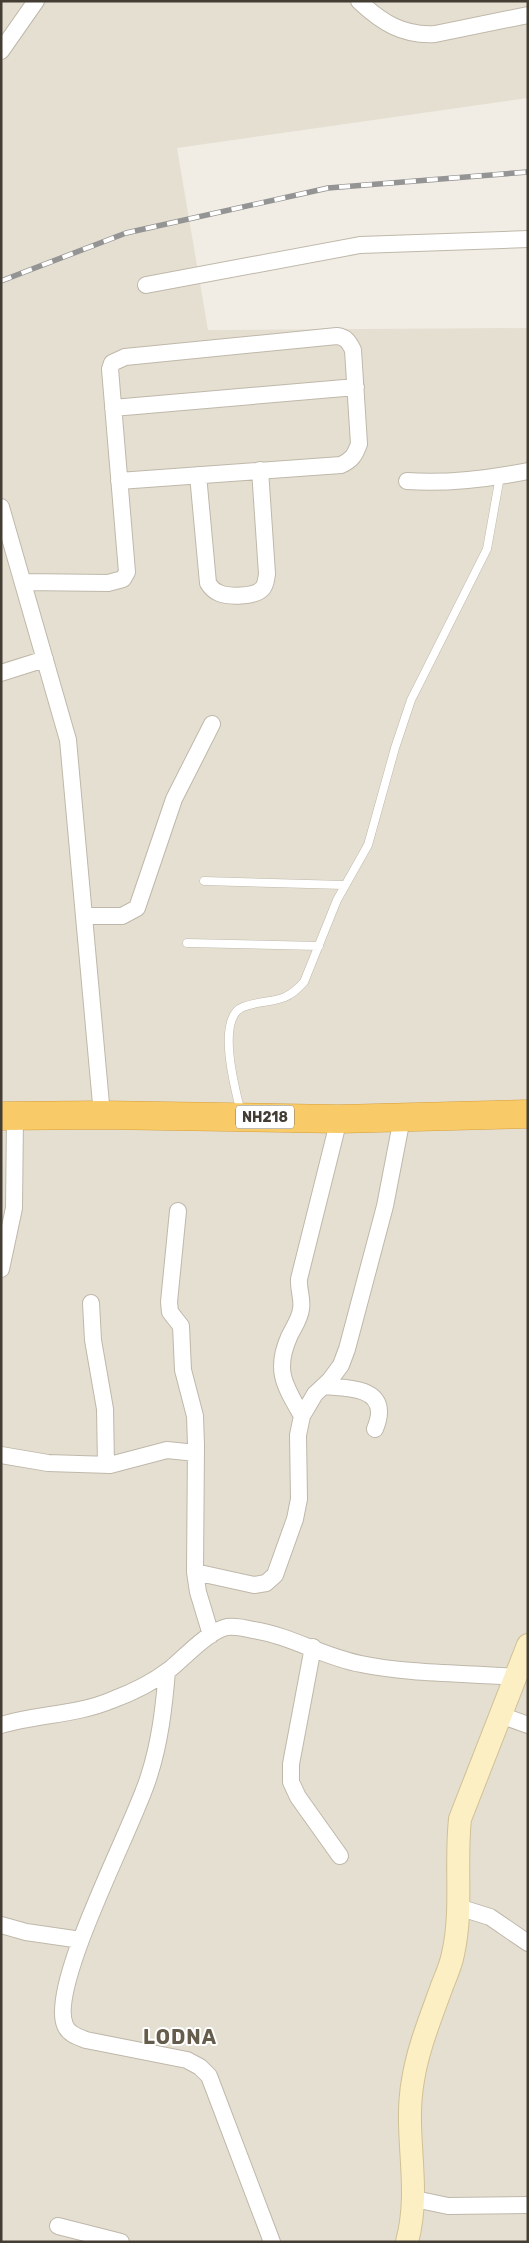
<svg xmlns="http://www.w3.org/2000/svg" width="529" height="2243" viewBox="0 0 529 2243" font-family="Rubik,sans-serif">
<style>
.residential{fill:#e5dfd2}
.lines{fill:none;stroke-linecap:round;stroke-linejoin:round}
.lane-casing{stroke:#bfb8aa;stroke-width:9}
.street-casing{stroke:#bfb8aa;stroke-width:18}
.secondary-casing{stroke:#d0c195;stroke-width:24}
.highway-casing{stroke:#d79f39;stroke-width:29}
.lane{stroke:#fff;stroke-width:8}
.street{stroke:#fff;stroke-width:16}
.secondary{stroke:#fcefc3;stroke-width:22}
.highway{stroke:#f8cb68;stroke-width:28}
.rail-casing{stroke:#949494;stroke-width:5.5}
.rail{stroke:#fff;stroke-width:4;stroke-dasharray:11;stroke-linecap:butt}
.labels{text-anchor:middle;stroke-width:4;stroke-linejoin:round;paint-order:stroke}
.shield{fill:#fff;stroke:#7b7771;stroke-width:1}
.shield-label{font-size:14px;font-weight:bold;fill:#433d34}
.district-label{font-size:20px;font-weight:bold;letter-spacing:1px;fill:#655c4c;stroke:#fff}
</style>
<rect width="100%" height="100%" fill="#f1ede4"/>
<path class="residential" d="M1 1H528V98L177 148 208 330 528 328V2242H1Z"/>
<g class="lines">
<g class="lane-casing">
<path id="lane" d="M204 881 344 885
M187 943 319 946
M241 1113C236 1092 215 1018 243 1007 269 997 282 1007 304 982L337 900 368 845 395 748 411 700 487 549 500 476"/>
</g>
<g class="street-casing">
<path id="street" d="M359 1C382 23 404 36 435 34L528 15
M1 51 36 1
M146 285 360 245 528 239
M113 408 356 387
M198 475 208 583C211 588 214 591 219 593 229 597 254 597 262 589 266 585 266 580 267 574L260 470
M407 481C448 484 487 479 528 471
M1 507 68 740 102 1115
M24 582 108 583 123 579 127 572 110 369 112 363 125 357 337 336C346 337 349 342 353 350L359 444C355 455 352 460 341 465L119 481
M1 673 45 659
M84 916H122L137 908 174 799 212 724
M178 1211 169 1302 170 1312 181 1326 183 1370 195 1416 196 1445 195 1572 198 1592 211 1635
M1 1269 14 1208 15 1116
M91 1303 93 1340 105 1409 106 1465
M324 1386C342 1388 380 1386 379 1413 379 1418 377 1424 375 1429
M302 1416C285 1386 274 1371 289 1337 293 1328 300 1319 301 1309 303 1299 298 1289 299 1279L339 1119
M1 1455 48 1463 110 1465 167 1450 196 1453
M195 1572 254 1585 266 1583 275 1575 295 1519 299 1499 298 1435 302 1416 315 1394 330 1380 341 1365 347 1349 385 1206 402 1118
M313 1647 291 1764V1782L298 1797 340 1856
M167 1671C164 1707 160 1742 149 1776 135 1824 48 1985 65 2025 68 2034 78 2037 86 2040L187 2060 200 2067 209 2076 272 2242
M500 1715 528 1725
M1 1725C37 1714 77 1715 112 1700 131 1693 153 1682 169 1670 184 1658 208 1631 227 1627 235 1626 245 1628 253 1630 292 1636 323 1657 361 1664 408 1674 467 1673 516 1677
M458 1907 490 1917 528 1943
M1 1925 26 1932 81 1940
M415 2199 448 2206 528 2205
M58 2226 121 2242"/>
</g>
<g class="secondary-casing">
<path id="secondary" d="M407 2242C422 2186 403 2135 413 2080 418 2048 431 2017 442 1986 446 1976 451 1965 453 1954 463 1910 455 1864 460 1819L528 1645"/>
</g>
<g class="highway-casing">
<path id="highway" d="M1 1116 102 1115 339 1119 528 1114"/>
</g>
<use href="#lane" class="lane"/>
<use href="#street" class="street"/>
<use href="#secondary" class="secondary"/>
<use href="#highway" class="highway"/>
<g class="rail-casing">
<path id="rail" d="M1 281 126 233 328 188 528 172"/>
</g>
<use href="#rail" class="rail"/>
</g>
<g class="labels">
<rect class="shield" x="236" y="1105.5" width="58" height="23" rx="4"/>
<g class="shield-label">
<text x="265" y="1122">NH218</text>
</g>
<g class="district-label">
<text x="180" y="2044">LODNA</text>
</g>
</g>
<rect width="529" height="2243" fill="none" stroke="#433d34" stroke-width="5"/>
</svg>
